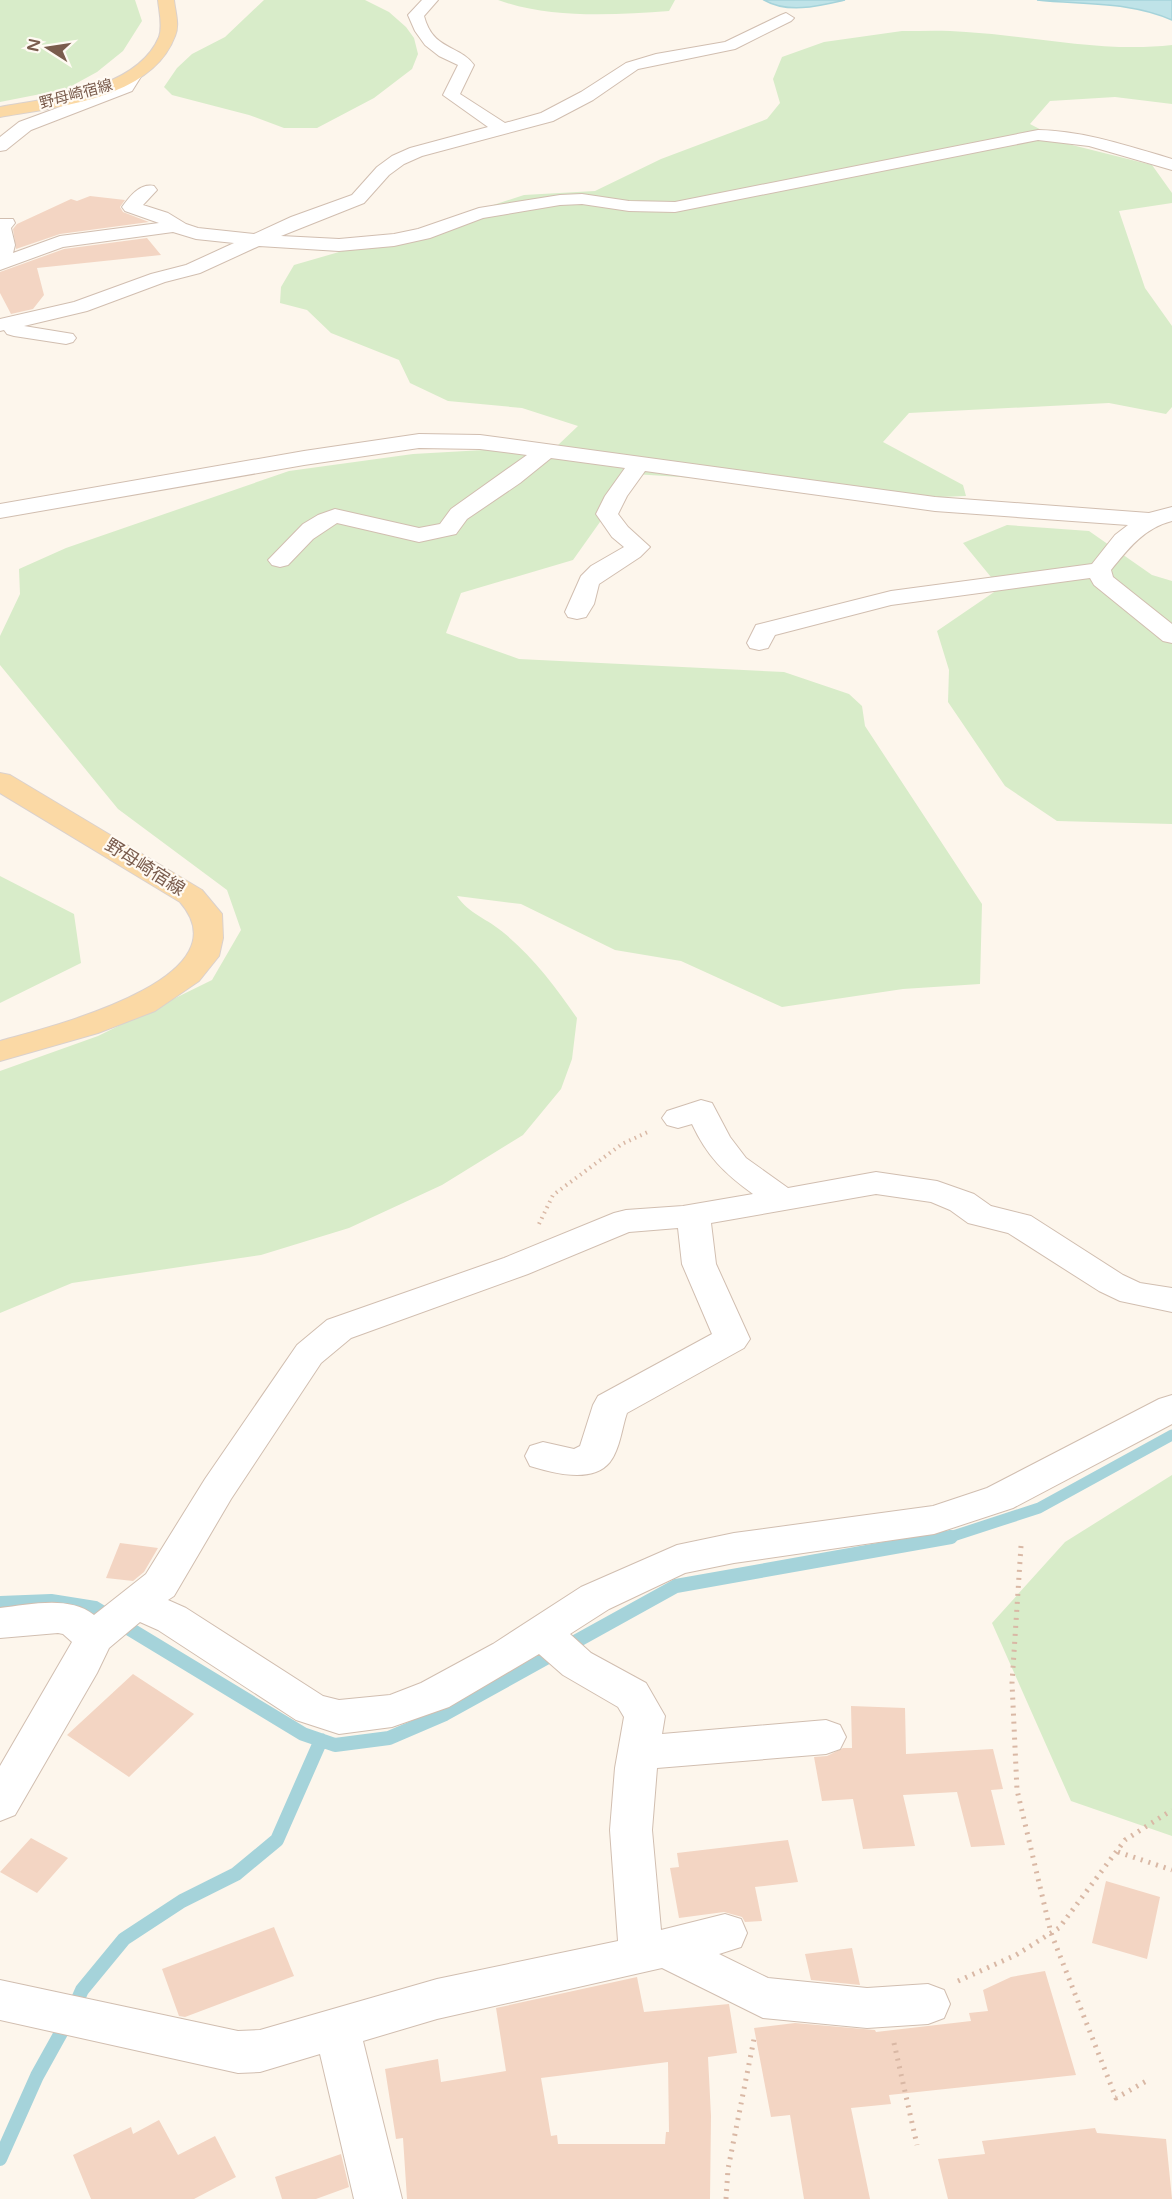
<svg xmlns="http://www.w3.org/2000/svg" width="1172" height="2199" viewBox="0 0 1172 2199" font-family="'Varela Round','Noto Sans JP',sans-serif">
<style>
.green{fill:#d8ecc9}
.water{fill:#bfe3e8;stroke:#a5d3da;stroke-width:1.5}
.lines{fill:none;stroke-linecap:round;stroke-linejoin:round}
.stream-far1{stroke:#a5d3da;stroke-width:11}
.stream{stroke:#a5d3da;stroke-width:14}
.building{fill:#f3d5c3;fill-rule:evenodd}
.street-casing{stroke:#d1beb0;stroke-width:2}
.primary-casing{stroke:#dad1cd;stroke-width:2}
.path-far1{stroke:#d9b8a5;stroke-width:4;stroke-dasharray:1.5 4.5;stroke-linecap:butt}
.path{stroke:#d9b8a5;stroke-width:5;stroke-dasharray:2 6;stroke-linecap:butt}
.street{fill:#fff;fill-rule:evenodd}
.primary{fill:#fbd9a5;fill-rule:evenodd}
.labels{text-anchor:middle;stroke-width:4.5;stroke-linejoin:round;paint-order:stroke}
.far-street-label{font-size:15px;fill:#7a5c4d;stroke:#fffaf3}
.street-label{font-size:18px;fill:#7a5c4d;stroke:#fffaf3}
</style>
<rect width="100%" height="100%" fill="#fdf6ec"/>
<path class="green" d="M0 0H135L142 21 123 51 97 72 66 89 0 102Z
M264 0H365L389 12 406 27 414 38 418 54 412 69 374 98 317 128H284L249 115 172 95 164 87 177 68 192 54 225 37Z
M498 0H675L669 11C615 15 550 19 498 0Z
M902 31C923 31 945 30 966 32 1034 36 1104 53 1172 45V104L1115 97 1050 101 1030 124 1068 144 1152 165 1172 193V203L1119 211 1145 288 1172 326V407L1166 414 1109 403 909 413 883 442 963 485 966 496 914 498 846 488 634 474 573 560 461 593 446 633 519 659 784 672 849 694 862 706 865 726 982 904 980 984 903 989 782 1007 681 961 615 950 521 904 457 896C469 914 488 919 504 933 533 957 555 986 577 1018L572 1059 561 1089 523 1135 442 1185 349 1228 261 1255 72 1283 0 1313V1071L98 1036 212 980 241 930 227 890 118 809 0 665V636L20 594 19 569 66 548 289 471 413 454 557 446 578 426 522 408 448 401 410 383 399 360 331 333 307 310 280 303 281 287 294 265 429 226 524 195 595 191 661 159 767 119 780 103 773 79 782 57 824 42Z
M1007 525 1089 531 1152 575 1172 581V824L1057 821 1005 786 948 702 949 670 937 631 1000 588 963 543Z
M0 876 74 914 81 963 0 1003Z
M1172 1475V1836L1071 1801 992 1623 1065 1542Z"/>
<path class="water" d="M764 0H845C819 6 788 14 764 0Z
M1037 0H1172V20C1129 1 1083 5 1037 0Z"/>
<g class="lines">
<path class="stream-far1" d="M947 1538 1039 1508 1172 1435"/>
<path class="stream" d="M0 1603 51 1601 95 1608 303 1734 335 1745 389 1738 445 1714 676 1586 951 1537
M74 2008 82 1990 124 1939 182 1901 236 1874 277 1840 321 1740
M0 2159 37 2076 67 2022"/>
</g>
<path class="building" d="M90 196 125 200 120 207 123 212 149 222 60 234 16 249 13 229 17 224 71 199 77 201Z
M147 238 161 255 37 268 44 295 33 309 11 314 0 293V272L64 249Z
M120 1543 158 1548 144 1572 133 1581 106 1578Z
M133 1674 194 1714 129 1777 67 1735Z
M851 1706 905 1708 906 1754 993 1749 1003 1789 991 1790 1005 1845 971 1847 957 1792 903 1795 915 1846 863 1849 853 1799 822 1801 814 1757 827 1756 843 1748H852Z
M31 1838 68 1858 37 1893 0 1872Z
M788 1840 798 1882 755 1887 762 1921 745 1922 742 1917 724 1912 679 1918 670 1868 679 1867 677 1853Z
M1106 1881 1160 1897 1147 1959 1092 1943Z
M274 1927 294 1976 185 2017 179 2016 162 1969Z
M852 1948 860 1985 811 1980 805 1954Z
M1045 1971 1076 2075 889 2095 891 2104 851 2108 870 2199H804L790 2115 771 2117 754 2028 795 2023 875 2030 876 2032 971 2021 969 2013 988 2011 983 1990 1011 1977Z
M637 1977 644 2012 729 2004 737 2053 708 2057 711 2116 710 2199H407L403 2138 396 2139 385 2069 438 2059 441 2082 506 2071 496 2008ZM668 2062 669 2132H666L665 2144H558L557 2135 551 2136 541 2078Z
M159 2120 178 2155 215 2136 236 2177 194 2199H91L73 2155 131 2127 133 2134Z
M1095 2128 1097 2133 1166 2139 1172 2199H948L938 2159 985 2154 982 2141Z
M341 2154 349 2187 316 2199H282L275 2177Z"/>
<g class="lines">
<g class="street-casing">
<path id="street" d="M422 0H438L424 16C433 51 459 44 474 65L460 94 505 123 541 113 581 92 626 63 656 54 725 42 781 15 786 13 794 18 791 21 735 49 638 69 593 100 553 121 422 156 404 164 389 175 364 203 281 236 339 239 394 234 418 229 479 208 560 195 582 194 629 201 675 202 1038 130C1085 131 1128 146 1172 159V170L1089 146 1038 140 675 212 629 211 582 204 560 205 483 218 430 238 394 246 339 251 259 246 200 273 165 282 87 311 24 326 73 334 76 338 73 342 66 344 14 336 7 334 4 330 0 331V319L74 302 151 274 186 265 234 243 196 239 173 232 63 247 0 270V219H13L15 223 11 228 15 245 13 253 60 236 159 223 125 211 122 207C130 196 140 183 154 186L157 190 143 205 168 213 186 224 198 228 254 234 291 217 352 195 377 167 392 156 410 148 488 127 443 95 458 65 439 56 425 45 415 31 408 15Z
M134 70 142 75 132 91 31 130 6 150 0 151V137L19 122 120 85 128 72Z
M419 434 480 435 935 497 1149 513 1172 507V521C1144 528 1128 549 1111 570L1113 577 1172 624V643L1163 641 1094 585 1090 578 891 605 775 635 768 648 759 650 750 648 747 643 756 625 891 591 1092 564 1115 535 1128 525 935 511 645 471 627 496 618 514 628 527 650 547 640 557 599 584 594 604 586 617 577 619 568 617 565 612 581 576 591 566 624 547 612 537 596 514 605 496 625 468 551 458 520 483 467 519 456 534 419 542 337 523 313 539 288 565 280 567 272 565 268 560 303 524 318 515 335 509 419 528 440 524 451 509 527 455 480 449 419 448 304 465 0 518V504L304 451Z
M701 1100 712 1103 730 1137 746 1158 788 1188 876 1172 937 1181 974 1194 991 1206 1031 1216 1123 1275 1140 1283 1172 1288V1312L1120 1301 1099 1291 1008 1233 968 1223 950 1210 931 1202 876 1194 711 1223 716 1264 750 1339 744 1348 627 1413C622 1427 620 1449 610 1462 592 1484 553 1473 530 1466L525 1456 530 1446 543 1442 574 1449 580 1446 593 1405 598 1396 712 1334 682 1264 678 1228 629 1232 528 1274 351 1338 321 1363 231 1499 174 1596 168 1600 186 1608 323 1696 339 1700 390 1695 421 1683 493 1644 581 1587 677 1545 734 1533 933 1506 987 1488 1159 1399 1172 1395V1424L1013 1508 934 1534 734 1563 685 1573 609 1609 570 1634 591 1653 646 1683 665 1716 662 1734 826 1720 840 1725 846 1737 840 1749 826 1754 657 1768 652 1830 661 1930 725 1914 741 1919 747 1933 741 1947 719 1954 768 1978 867 1988 928 1984 944 1990 950 2004 944 2018 928 2024 867 2028 763 2018 662 1968 437 2019 363 2041 402 2199H354L320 2054 260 2072 238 2073 0 2020V1980L238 2031 260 2030 437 1979 618 1941 610 1830 615 1768 624 1717 618 1707 563 1675 539 1654 449 1707 392 1727 339 1734 296 1720 158 1630 140 1622 109 1648 97 1673 15 1815 0 1821V1766L72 1642 63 1634 58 1633 0 1638V1608C29 1605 69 1595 94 1615L146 1574 205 1479 297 1345 327 1320 504 1258 614 1213 626 1210 683 1206 753 1194C724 1173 707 1156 692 1124L678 1128 667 1125 662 1118 667 1111Z"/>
</g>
<g class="primary-casing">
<path id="primary" d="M158 0H174C175 11 180 25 175 36 152 99 56 107 0 117V107C49 98 137 90 159 37 163 26 159 11 158 0Z
M0 773 10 775 202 890 222 914 223 938 219 956 199 981 155 1011 98 1033 0 1061V1041C45 1028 248 980 180 902L0 793Z"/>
</g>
<path class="path-far1" d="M539 1224 553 1195 622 1144 650 1131"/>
<path class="path" d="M1021 1546 1012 1683 1017 1790 1051 1933 1116 2098 1150 2079
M1118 1852 1172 1870
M958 1981 1016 1955 1059 1928 1125 1840 1172 1810
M894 2043 917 2145
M726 2199 728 2169 755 2034"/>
<use href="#street" class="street"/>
<use href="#primary" class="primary"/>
</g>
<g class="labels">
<g class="far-street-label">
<text transform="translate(76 94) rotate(-15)" y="5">野母崎宿線</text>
</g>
<g class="street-label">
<text transform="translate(145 867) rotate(32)" y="6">野母崎宿線</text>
</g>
</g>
<g transform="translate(48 48) rotate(282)" stroke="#fffaf3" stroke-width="4.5" paint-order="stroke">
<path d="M0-4.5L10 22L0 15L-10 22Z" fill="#7a5c4d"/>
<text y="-9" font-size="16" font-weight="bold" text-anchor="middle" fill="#7a5c4d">N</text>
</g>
</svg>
